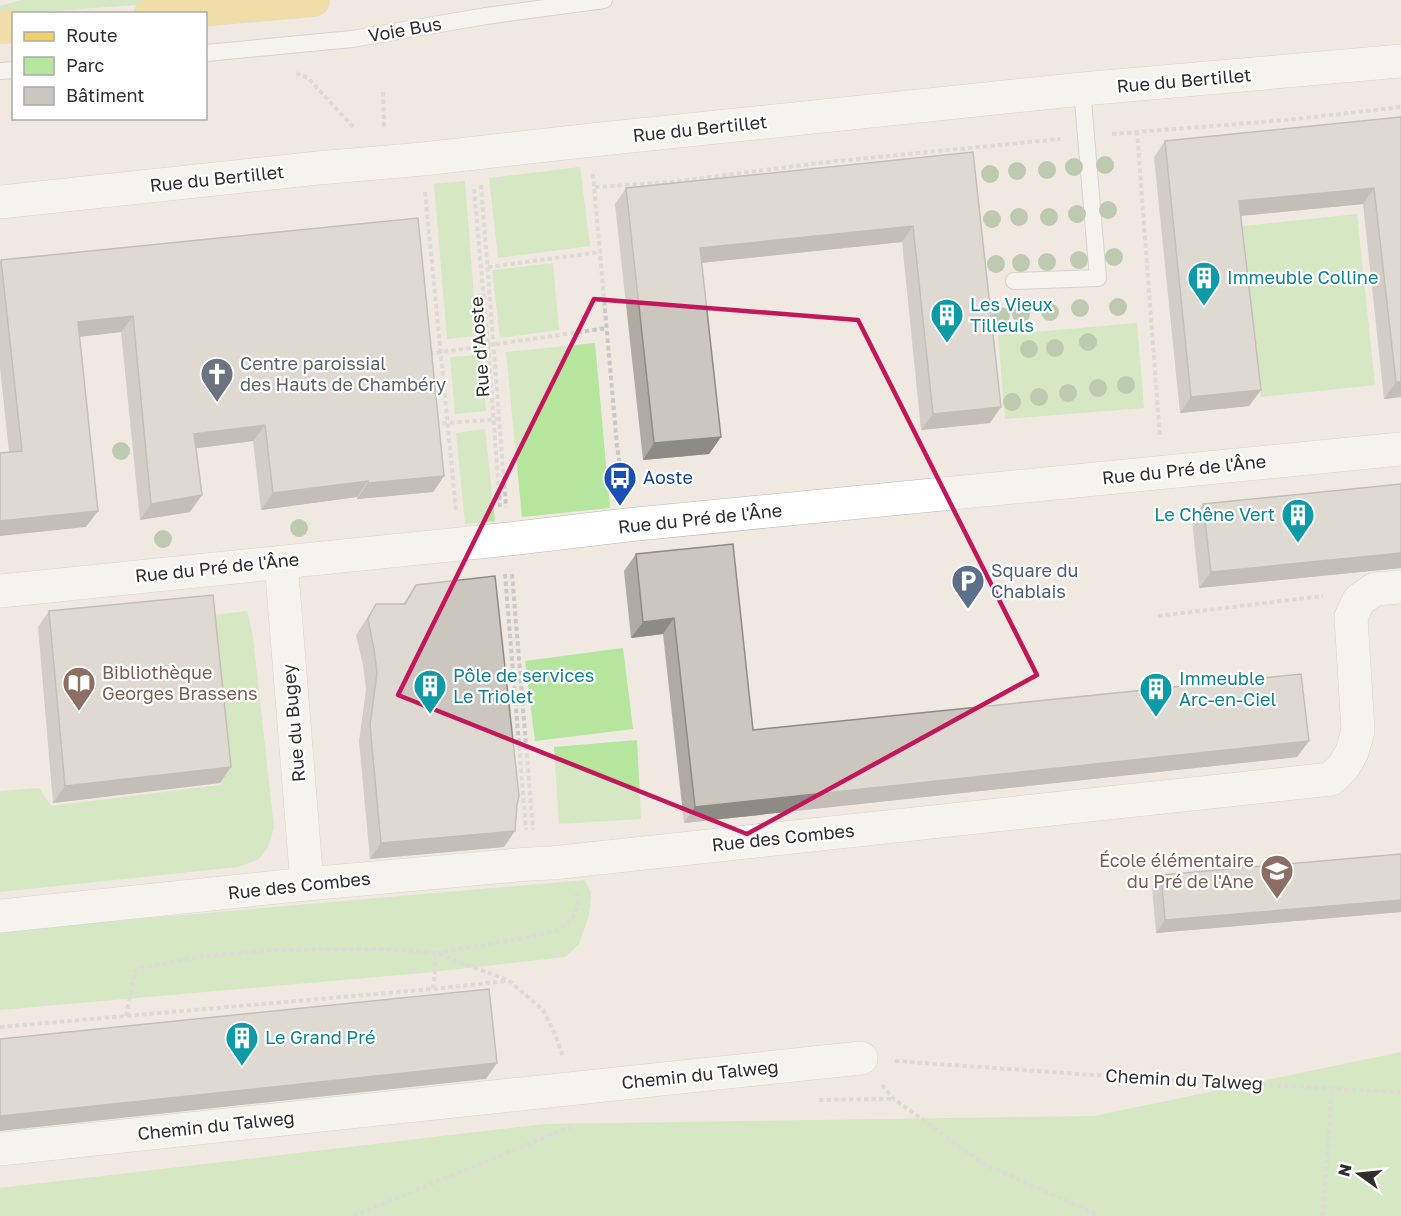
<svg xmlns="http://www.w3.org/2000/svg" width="1401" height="1216" viewBox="0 0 1401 1216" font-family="'Golos Text',sans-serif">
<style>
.green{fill:#b6e59e}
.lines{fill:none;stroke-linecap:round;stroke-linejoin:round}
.service-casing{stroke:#b4b7c1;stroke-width:18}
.minor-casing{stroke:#b4b7c1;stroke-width:34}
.primary-casing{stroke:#c9c9c9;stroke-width:34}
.path{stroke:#c9c9c9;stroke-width:4;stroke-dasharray:4.5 3;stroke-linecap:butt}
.service{stroke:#fff;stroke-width:16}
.minor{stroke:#fff;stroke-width:33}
.primary{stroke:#f2d163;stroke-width:33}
.tree{fill:#84a574}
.wall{fill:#afaba4}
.shaded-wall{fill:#8e8b86}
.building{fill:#cbc7bf;stroke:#8e8b86;stroke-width:1.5}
.marked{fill:none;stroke:#c2185b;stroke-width:4.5;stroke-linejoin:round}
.labels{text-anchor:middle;stroke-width:4.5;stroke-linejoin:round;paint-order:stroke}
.street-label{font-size:18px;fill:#2e2e2e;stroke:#fff}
.culture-label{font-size:18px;fill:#0d838f;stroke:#fff;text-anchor:start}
.worship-label{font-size:18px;fill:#5b616d;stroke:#fff;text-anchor:start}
.transit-label{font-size:18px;fill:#164399;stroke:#fff;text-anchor:start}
.service-label{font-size:18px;fill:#4e5e75;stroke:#fff;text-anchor:start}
.education-label{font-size:18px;fill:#785e54;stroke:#fff;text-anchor:start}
</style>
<rect width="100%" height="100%" fill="#efe9e1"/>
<path class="green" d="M21 0H204L0 15V6Z
M580 167 590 246 498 258 489 178Z
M465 181 477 336 447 339 434 184Z
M1357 214 1375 385 1261 397 1243 226Z
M553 263 559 330 500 338 492 270Z
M1137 323 1144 408 1005 419 998 335Z
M595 343 610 508 522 517 506 352Z
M481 355 486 411 455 414 450 357Z
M485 429 495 521 465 524 456 433Z
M247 611 250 622 253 638 274 828 268 847 259 859 238 867 0 892V791L39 788 51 806 221 785 204 616Z
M623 648 633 729 535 741 525 661Z
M637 740 641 819 559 824 554 747Z
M585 880 591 893 589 915 579 944 565 957 423 973 0 1010V931Z
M1401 1052V1216H0V1188L545 1124 1094 1116Z"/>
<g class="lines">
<g class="service-casing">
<path id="service" d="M206 53 352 39 486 16 604 0
M0 71 14 70
M1014 281 1098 278 1082 89"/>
</g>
<g class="minor-casing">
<path id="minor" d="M0 202 318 168 423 159 592 140 1082 89 1401 61
M281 562 307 884
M0 591 518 538 627 525 1401 449
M0 916 307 884 529 864 552 863 1331 779 1344 766 1352 752 1358 731 1351 617 1359 600 1375 589 1401 587
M0 1149 861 1058"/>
</g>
<g class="primary-casing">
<path id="primary" d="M151 14 313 0
M0 27 14 26"/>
</g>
<path class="path" d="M296 73 308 78 355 129
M383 92 384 128
M1137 131 1160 438
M1112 134 1287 120 1401 107
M593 174 617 446 624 492
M481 185 506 507
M595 187 672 182 827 162 1060 139
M474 189 488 345 500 507
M425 192 456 510
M488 267 601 252
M429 354 607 328
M435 424 499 419
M505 574 526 830
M512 574 533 830
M1158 616 1323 596
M433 989 435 972V953L525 938 559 930 572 920 578 904 576 894
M126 1016 136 969 198 957 275 950 384 949 435 953 508 980 543 1010 556 1036 563 1057
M0 1027 433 989 507 981
M895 1061 1165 1080 1401 1092
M882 1085 894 1099 984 1164 1100 1216
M819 1100 894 1099
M353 1216 575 1125
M1323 1216 1332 1089"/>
<use href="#service" class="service"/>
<use href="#minor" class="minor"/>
<use href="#primary" class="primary"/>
</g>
<g class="tree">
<circle cx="1105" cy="165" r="9"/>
<circle cx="1074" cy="167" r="9"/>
<circle cx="1047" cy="170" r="9"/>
<circle cx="1017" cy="171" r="9"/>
<circle cx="990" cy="174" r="9"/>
<circle cx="1108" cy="210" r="9"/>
<circle cx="1077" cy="214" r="9"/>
<circle cx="1019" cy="217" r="9"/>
<circle cx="1049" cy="217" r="9"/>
<circle cx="992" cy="219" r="9"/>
<circle cx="1114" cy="257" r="9"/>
<circle cx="1079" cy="260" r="9"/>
<circle cx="1047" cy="262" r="9"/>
<circle cx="1021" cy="263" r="9"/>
<circle cx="996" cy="264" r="9"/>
<circle cx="1118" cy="307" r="9"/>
<circle cx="1080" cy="308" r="9"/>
<circle cx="1050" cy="312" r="9"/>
<circle cx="1021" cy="314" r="9"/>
<circle cx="1001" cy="316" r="9"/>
<circle cx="1088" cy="342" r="9"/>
<circle cx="1055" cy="348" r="9"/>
<circle cx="1029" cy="349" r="9"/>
<circle cx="1126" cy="385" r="9"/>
<circle cx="1098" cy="388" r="9"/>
<circle cx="1068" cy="393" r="9"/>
<circle cx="1039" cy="397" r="9"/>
<circle cx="1012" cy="402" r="9"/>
<circle cx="121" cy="451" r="9"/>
<circle cx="299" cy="528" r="9"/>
<circle cx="163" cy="539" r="9"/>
</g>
<path class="wall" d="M1401 117V397L1384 399 1363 204 1241 216 1261 390 1249 406 1180 413 1154 157 1165 141Z
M973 152 990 423 921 430 902 242 702 263 721 437 709 454 643 460 615 204 626 188Z
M418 218 444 476 433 492 357 499V497L261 510 253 441 196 448 190 512 140 520 121 332 79 337 86 527 9 452 0 368V262L1 260Z
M1401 484V568L1199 588 1192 520 1203 504Z
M636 554 753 730 1297 757 684 823 663 634 631 638 624 571Z
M416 585 504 847 370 859 359 741 366 690 363 665 356 635 376 604H403Z
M49 611 220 783 53 803 38 627Z
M1401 854V912L1156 933 1152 887 1161 875Z"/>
<path class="shaded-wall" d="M1374 188 1363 204 1228 217 1239 201Z
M913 226 902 242 689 264 700 248Z
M133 316 121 332 67 338 78 322Z
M1396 382H1401V397L1384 399Z
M1261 390 1249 406 1180 413 1191 397Z
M1001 407 990 423 921 430 933 414Z
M265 425 253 441 183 450 194 434Z
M721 437 709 454 643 460 654 443Z
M444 476 433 492 357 499 368 483Z
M368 481 357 497 261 510 273 493Z
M202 495 190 512 140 520 151 504Z
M98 511 86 527 0 536V521Z
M1401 553V568L1199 588 1211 572Z
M674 618 663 634 631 638 643 622Z
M1309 741 1297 757 684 823 695 807Z
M231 767 220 783 53 803 65 786Z
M515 831 504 847 370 859 381 843Z
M1401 900V912L1156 933 1165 920Z
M497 1063 486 1079 0 1131V1116Z"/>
<path class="building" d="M1401 117V382H1396L1374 188 1239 201 1261 390 1191 397 1165 141Z
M973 152 1001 407 933 414 913 226 700 248 721 437 654 443 626 188Z
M418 218 444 476 368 483V481L273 493 265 425 194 434 202 495 151 504 133 316 78 322 98 511 0 521V453L22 451 1 260Z
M1401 484V553L1211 572 1203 504Z
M733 544 753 730 1301 674 1309 741 695 807 674 618 643 622 636 554Z
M495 576 519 796 517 805 515 831 381 843 370 725 377 673 374 649 368 619 376 604H405L416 585Z
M213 595 231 767 65 786 49 611Z
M1401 854V900L1165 920 1161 875Z
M489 989 497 1063 0 1116V1039Z"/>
<path d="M0 0H1401V1216H0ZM594 299 858 320 1037 675 747 834 398 695Z" fill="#efe9e1" fill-opacity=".55" fill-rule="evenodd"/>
<path class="marked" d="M594 299 858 320 1037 675 747 834 398 695Z"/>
<defs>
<g id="building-pin" transform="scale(1.725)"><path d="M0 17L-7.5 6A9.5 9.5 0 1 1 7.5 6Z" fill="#0f9aa8" stroke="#fff"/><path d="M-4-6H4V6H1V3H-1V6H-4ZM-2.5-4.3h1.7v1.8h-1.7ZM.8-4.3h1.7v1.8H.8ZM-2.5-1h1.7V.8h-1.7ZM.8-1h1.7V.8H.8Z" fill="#fff"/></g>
<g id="church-pin" transform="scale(1.725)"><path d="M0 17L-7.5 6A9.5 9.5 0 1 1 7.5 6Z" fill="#6b7280" stroke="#fff"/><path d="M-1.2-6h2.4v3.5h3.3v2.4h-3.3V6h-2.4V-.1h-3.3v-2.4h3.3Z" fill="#fff"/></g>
<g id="bus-pin" transform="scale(1.725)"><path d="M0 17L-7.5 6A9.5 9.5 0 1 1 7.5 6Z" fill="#1a4fb4" stroke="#fff"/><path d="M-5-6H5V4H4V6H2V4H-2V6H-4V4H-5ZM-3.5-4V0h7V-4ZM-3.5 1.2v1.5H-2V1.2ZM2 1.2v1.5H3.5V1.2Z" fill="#fff"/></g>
<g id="parking-pin" transform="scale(1.725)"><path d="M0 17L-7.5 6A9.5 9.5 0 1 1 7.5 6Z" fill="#5c6f8a" stroke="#fff"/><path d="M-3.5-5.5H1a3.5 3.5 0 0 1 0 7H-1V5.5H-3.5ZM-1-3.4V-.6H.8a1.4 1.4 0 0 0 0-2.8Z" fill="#fff"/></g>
<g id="library-pin" transform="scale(1.725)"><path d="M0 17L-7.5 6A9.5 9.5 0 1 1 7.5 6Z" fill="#8d6e63" stroke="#fff"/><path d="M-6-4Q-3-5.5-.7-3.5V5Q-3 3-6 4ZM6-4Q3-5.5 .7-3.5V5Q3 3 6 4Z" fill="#fff"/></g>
<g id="school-pin" transform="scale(1.725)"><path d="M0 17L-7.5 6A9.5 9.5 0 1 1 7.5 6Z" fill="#8d6e63" stroke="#fff"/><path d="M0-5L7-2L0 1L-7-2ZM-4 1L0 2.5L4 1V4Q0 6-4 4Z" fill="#fff"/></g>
</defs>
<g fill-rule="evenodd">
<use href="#building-pin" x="1204" y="278"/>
<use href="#building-pin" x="947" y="315"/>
<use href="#church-pin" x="217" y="374"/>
<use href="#bus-pin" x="620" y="478"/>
<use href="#building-pin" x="1298" y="515"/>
<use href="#parking-pin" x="968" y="581"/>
<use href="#library-pin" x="79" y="683"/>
<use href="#building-pin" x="430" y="686"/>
<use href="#building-pin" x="1156" y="689"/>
<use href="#school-pin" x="1277" y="871"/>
<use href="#building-pin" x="242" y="1038"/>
</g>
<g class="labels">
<g class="street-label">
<text transform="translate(405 30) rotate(-10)" y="6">Voie Bus</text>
<text transform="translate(1184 81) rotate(-5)" y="6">Rue du Bertillet</text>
<text transform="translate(700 129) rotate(-6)" y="6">Rue du Bertillet</text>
<text transform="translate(217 179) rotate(-6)" y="6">Rue du Bertillet</text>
<text transform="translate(480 347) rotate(-94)" y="6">Rue d'Aoste</text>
<text transform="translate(1184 470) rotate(-6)" y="6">Rue du Pré de l'Âne</text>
<text transform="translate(700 519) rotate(-6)" y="6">Rue du Pré de l'Âne</text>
<text transform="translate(217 568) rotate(-6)" y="6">Rue du Pré de l'Âne</text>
<text transform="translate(294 723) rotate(-95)" y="6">Rue du Bugey</text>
<text transform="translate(783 838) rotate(-6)" y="6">Rue des Combes</text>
<text transform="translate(299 886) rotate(-6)" y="6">Rue des Combes</text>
<text transform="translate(700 1075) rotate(-6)" y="6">Chemin du Talweg</text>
<text transform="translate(1184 1080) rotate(3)" y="6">Chemin du Talweg</text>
<text transform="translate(216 1126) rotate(-6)" y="6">Chemin du Talweg</text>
</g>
<g class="culture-label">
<text x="1227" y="284">Immeuble Colline</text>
<text x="970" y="311">Les Vieux<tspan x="970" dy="21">Tilleuls</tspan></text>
<text x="1275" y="521" text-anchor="end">Le Chêne Vert</text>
<text x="453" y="682">Pôle de services<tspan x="453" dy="21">Le Triolet</tspan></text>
<text x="1179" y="685">Immeuble<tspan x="1179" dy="21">Arc-en-Ciel</tspan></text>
<text x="265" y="1044">Le Grand Pré</text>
</g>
<g class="worship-label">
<text x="240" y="370">Centre paroissial<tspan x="240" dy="21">des Hauts de Chambéry</tspan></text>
</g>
<g class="transit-label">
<text x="643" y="484">Aoste</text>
</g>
<g class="service-label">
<text x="991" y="577">Square du<tspan x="991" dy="21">Chablais</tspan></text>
</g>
<g class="education-label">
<text x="102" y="679">Bibliothèque<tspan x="102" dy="21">Georges Brassens</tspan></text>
<text x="1254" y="867" text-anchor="end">École élémentaire<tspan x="1254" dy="21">du Pré de l'Ane</tspan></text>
</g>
</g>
<rect x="12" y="12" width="195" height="108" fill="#ffffff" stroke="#ababab" stroke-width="1.5"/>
<rect x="24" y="32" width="30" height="9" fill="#f2d163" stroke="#ababab" stroke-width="1.5"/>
<text x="66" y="42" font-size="18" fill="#2e2e2e">Route</text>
<rect x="24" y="57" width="30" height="18" fill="#b6e59e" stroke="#ababab" stroke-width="1.5"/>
<text x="66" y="72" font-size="18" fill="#2e2e2e">Parc</text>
<rect x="24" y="87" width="30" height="18" fill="#cbc7bf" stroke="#ababab" stroke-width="1.5"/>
<text x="66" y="102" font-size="18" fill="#2e2e2e">Bâtiment</text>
<g transform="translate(1359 1174) rotate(285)" stroke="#ffffff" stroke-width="4.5" paint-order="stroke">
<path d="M0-4.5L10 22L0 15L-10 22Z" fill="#2e2e2e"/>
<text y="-9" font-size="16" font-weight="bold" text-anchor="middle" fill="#2e2e2e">N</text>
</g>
</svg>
